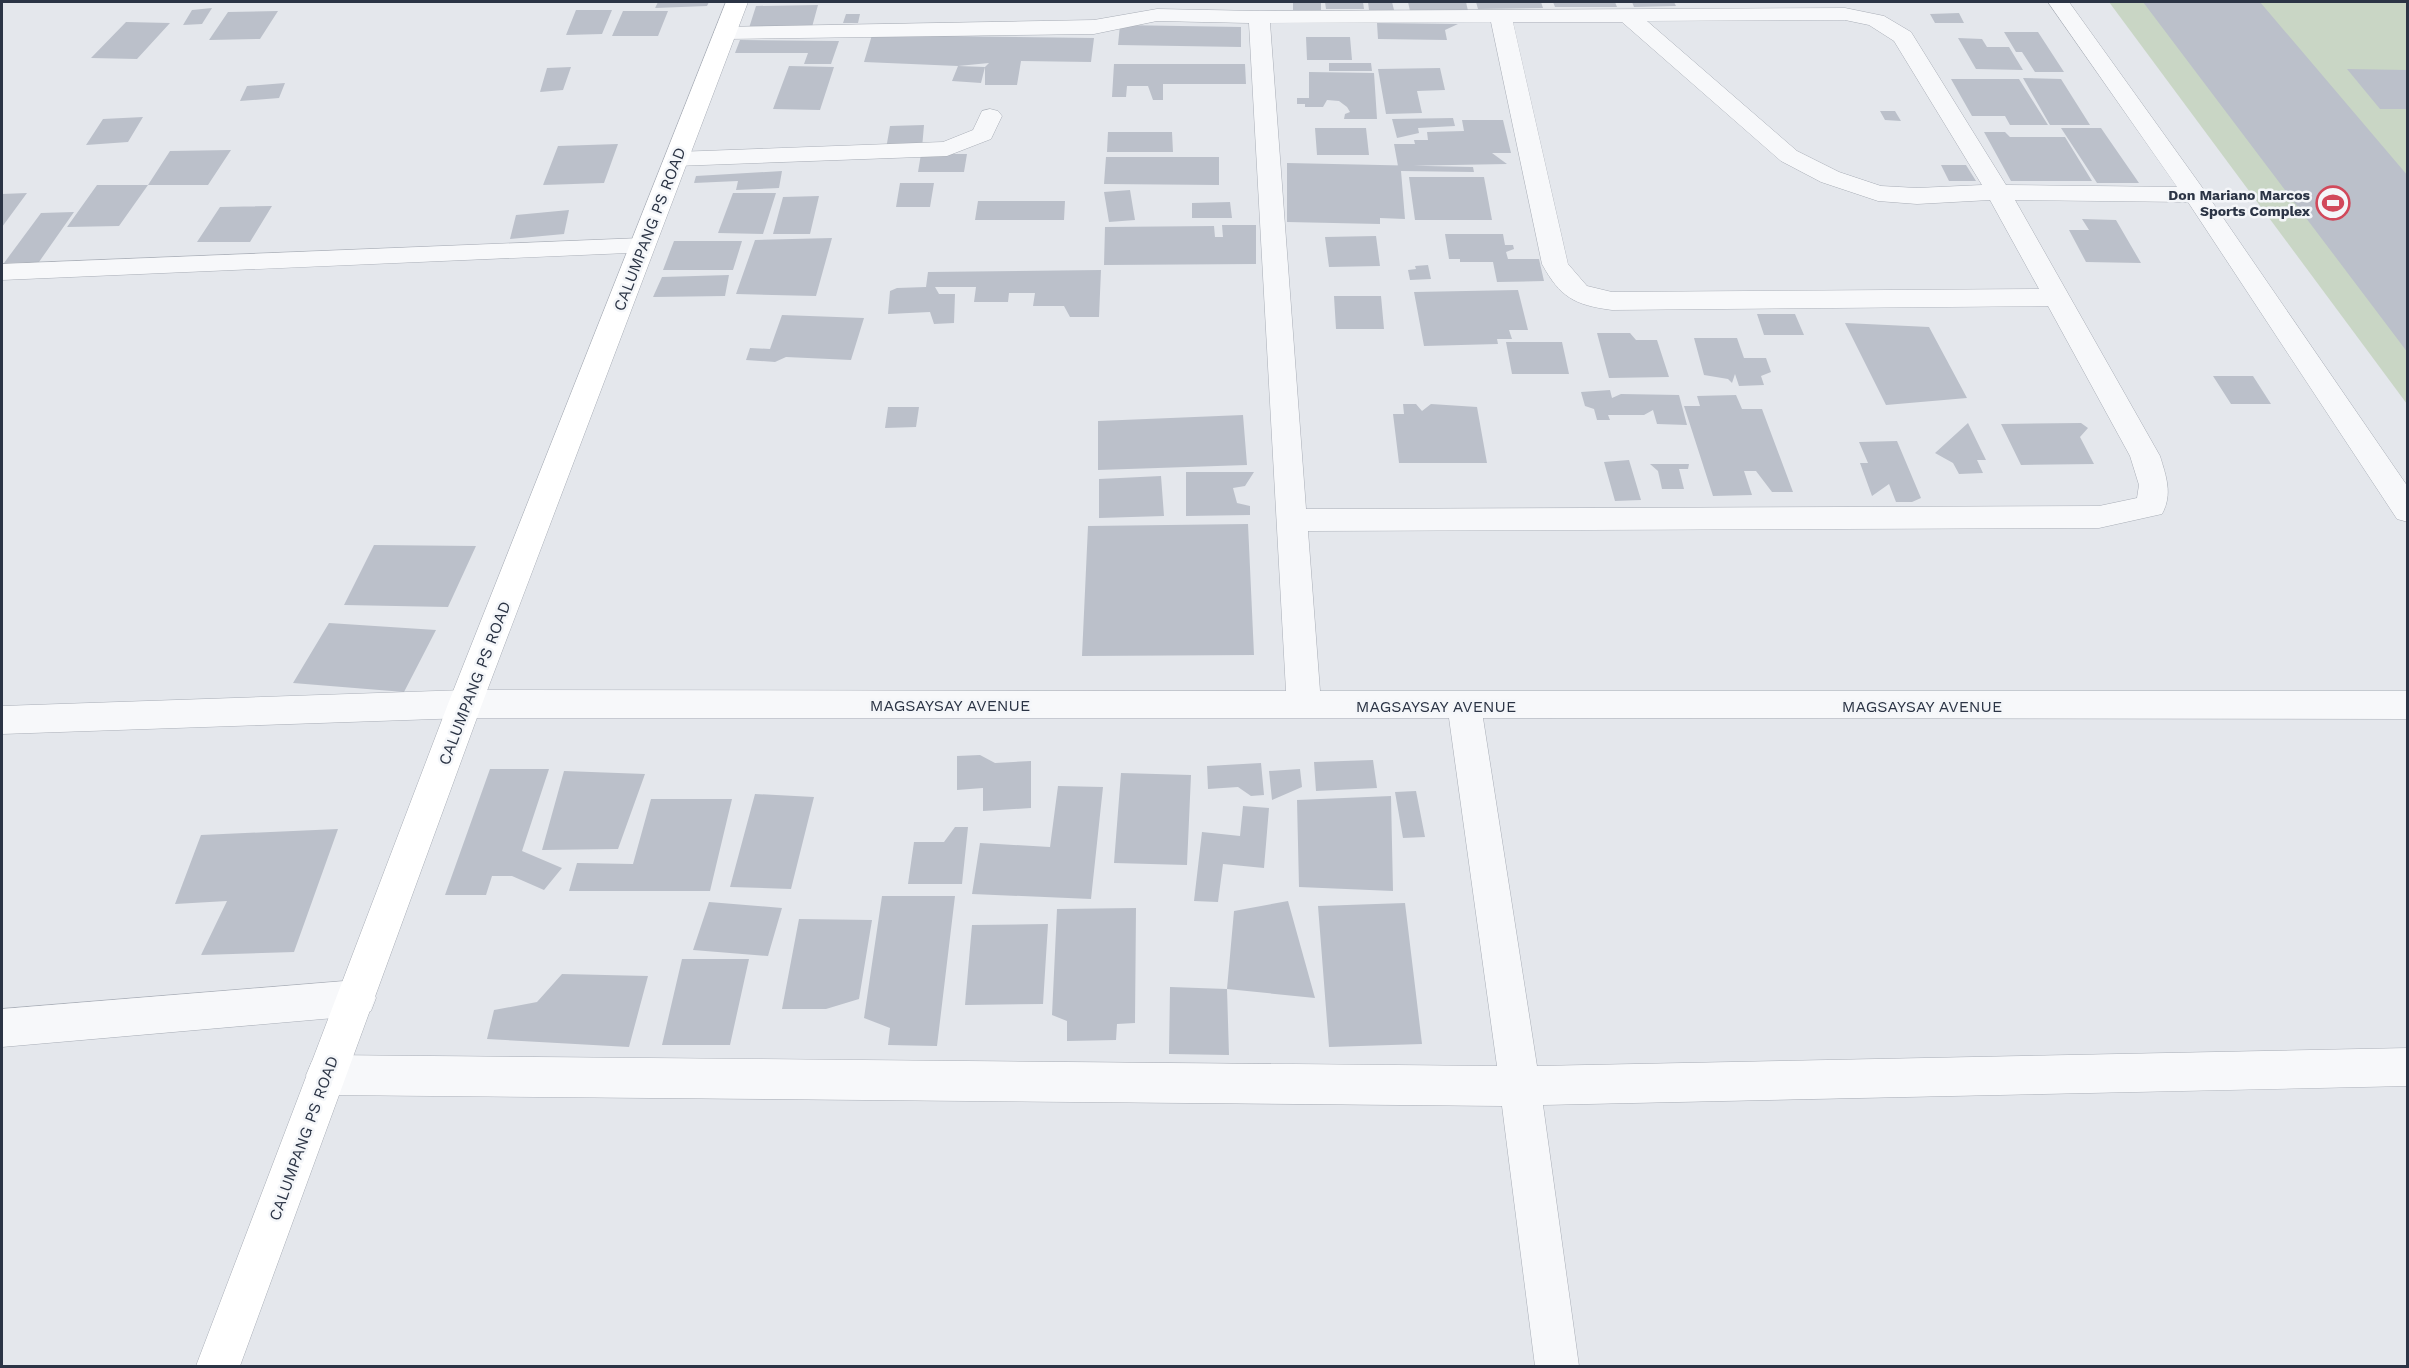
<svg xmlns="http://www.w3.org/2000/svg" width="2409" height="1368" viewBox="0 0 2409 1368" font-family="'Work Sans',sans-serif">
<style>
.green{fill:#c9d6c5}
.building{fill:#bbc0ca}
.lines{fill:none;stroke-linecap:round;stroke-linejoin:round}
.street-casing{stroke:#a9aeb7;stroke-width:1}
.secondary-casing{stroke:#a9aeb7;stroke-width:1}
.street{fill:#f7f8fa;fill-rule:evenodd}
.secondary{fill:#fff;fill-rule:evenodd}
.labels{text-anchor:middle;stroke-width:5;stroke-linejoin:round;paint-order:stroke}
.far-poi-label{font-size:14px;font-weight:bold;fill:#2b3445;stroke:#f4f6f9;text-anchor:end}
.street-label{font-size:16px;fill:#2b3445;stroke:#f4f6f9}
</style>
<rect width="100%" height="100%" fill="#e4e7ec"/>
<path class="green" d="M2109 2H2407V404Z"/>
<path class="building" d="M658 2H709L707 6 655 8Z
M1293 2H1321V10H1293Z
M1325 2H1363L1364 9H1326Z
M1368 2H1392L1394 10H1369Z
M1408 2H1466L1468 11H1410Z
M1476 2H1541L1543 8 1478 9Z
M1553 2H1615L1617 7H1555Z
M1632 2H1674L1676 6 1634 7Z
M2143 2H2260L2408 176V353Z
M818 5 812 27 749 28 756 6Z
M212 8 202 24 183 25 192 10Z
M576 10H612L602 34 566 35Z
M278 11 260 39 209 40 228 12Z
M623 11H668L658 36H612Z
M1959 13 1964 23H1935L1930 14Z
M846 14H860L858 23H843Z
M126 22 170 23 137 59 91 58Z
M1377 23 1458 24 1445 30 1447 40 1378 39Z
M1120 25 1241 27V47L1118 45Z
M2004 32H2038L2064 72H2035L2022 52H2016Z
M872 35 1094 38 1091 62 1021 61 1017 85H985V67L989 63 958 66 985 67 981 83 952 81 958 66 864 62Z
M1306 37H1350L1352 60H1307Z
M1958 38 1982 39 1987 47H2009L2023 70 1976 69Z
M740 40 839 41 831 64H804L808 53H735Z
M1329 63H1371L1372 71H1329Z
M1114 64H1245L1246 84H1163V100H1153L1148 86H1127L1126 97H1112Z
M789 66 834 67 820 110 773 109Z
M571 67 563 90 540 92 547 68Z
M1440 68 1445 90 1417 91 1422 113 1386 114 1378 69Z
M2347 69 2408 70V109H2380Z
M1309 72 1374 73 1377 119H1344L1345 114 1350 112 1347 107 1339 101 1327 100 1323 107H1305V104H1297V98H1309Z
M2023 78 2061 79 2090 125H2050Z
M1951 79H2019L2048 125H2010L2005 116H1972Z
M285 83 279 98 240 101 247 86Z
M1880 111H1895L1901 121 1885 120Z
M143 117 128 142 86 145 103 119Z
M1453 118 1455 126 1418 128 1419 133 1397 138 1392 119Z
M1462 120H1503L1511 153H1492L1507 164 1398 166 1394 144H1415L1414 140H1428L1427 132 1464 131Z
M924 125 922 148 886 149 890 126Z
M1315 128H1366L1369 155H1317Z
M2061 128H2101L2139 183H2097Z
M1108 132H1172L1173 152H1107Z
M1984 132H2005L2010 137H2065L2092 181H2011Z
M618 144 604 183 543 185 558 146Z
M231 150 208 185H148L119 226 67 227 97 185H148L170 151Z
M921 154H967L964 172H918Z
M1106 157H1219V185L1104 184Z
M1287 163 1473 167 1474 172 1401 171 1405 219 1380 218V224L1287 222Z
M1941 165H1966L1976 181H1949Z
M782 171 779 188 736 190 738 181 694 183 696 176Z
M1409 177H1484L1492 220H1415Z
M900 183H934L930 207H896Z
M1130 190 1135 220 1109 222 1104 192Z
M27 193 2 227V194Z
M733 193H776L763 234 718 233Z
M819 196 810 234H773L783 197Z
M978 201H1065L1064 220H975Z
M1230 202 1232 218H1192V203Z
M272 206 250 242H197L220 207Z
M569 210 564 234 510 239 516 215Z
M74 212 39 262 4 263 41 213Z
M2082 219 2116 220 2141 263 2086 262 2069 230H2089Z
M1222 225H1256V264L1104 265 1105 227 1214 226 1215 237H1223Z
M1445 234H1503L1505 245H1513L1514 249 1506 252 1508 259H1539L1544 281 1497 282 1493 262H1460V259H1449Z
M1376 236 1380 266 1329 267 1325 237Z
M832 238 816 296 736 294 755 240Z
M674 241H742L733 270H663Z
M1428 265 1431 279 1410 280 1408 270 1416 269 1415 266Z
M1101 270 1099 317H1070L1064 306H1033L1035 293H1009L1008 302H974L976 287H935L939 294H955L954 323 934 324 930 312 888 314 890 291 897 288 926 287 928 272Z
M729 275 725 296 653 297 662 277Z
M1518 290 1528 330H1509L1512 339H1497L1498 344 1424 346 1414 292Z
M1334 296H1381L1384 329H1336Z
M1757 314H1795L1804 335H1764Z
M782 315 864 318 851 360 786 357 775 362 746 360 750 348 770 349Z
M1845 323 1929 327 1967 398 1886 405Z
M1597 333H1630L1636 340H1657L1669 377 1609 378Z
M1694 338H1737L1744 358H1766L1771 372 1761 376 1764 385 1739 386 1735 374 1732 383 1728 379 1704 375Z
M1506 342H1562L1569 374H1512Z
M2213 376H2253L2271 404H2231Z
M1610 390 1612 398 1621 394 1679 395 1687 425 1657 424 1653 410 1644 415H1608L1610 420H1597L1594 409 1585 406 1581 392Z
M1736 395 1742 409H1762L1793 492H1772L1756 471H1744L1752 495 1713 496 1684 406H1700L1697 396Z
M1403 404H1416L1422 411 1431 404 1477 407 1487 463H1399L1393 414H1404Z
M888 407H919L916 427 885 428Z
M1243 415 1247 465 1098 470V421Z
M1968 423 1986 460H1977L1983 473 1959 474 1953 463 1935 453Z
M2081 423 2088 428 2080 437 2094 464 2021 465 2001 424Z
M1897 441 1921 498 1912 502H1896L1889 484 1872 496 1860 463H1868L1859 442Z
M1629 460 1641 500 1615 501 1604 462Z
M1650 464H1689L1688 469H1679L1684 489H1662L1658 471Z
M1186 472H1254L1245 486 1233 488 1237 503 1250 506V515L1186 516Z
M1161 476 1164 516 1099 518V479Z
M1248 524 1254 655 1082 656 1088 526Z
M374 545 476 546 448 607 344 605Z
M329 623 436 630 404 692 293 683Z
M980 755 995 763 1031 761V808L983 811V788L957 790V756Z
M1373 760 1377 788 1316 791 1314 762Z
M1261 763 1264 795 1251 796 1238 787 1208 789 1207 766Z
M490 769H549L522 851 562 868 544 890 512 876H492L486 895H445Z
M1300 769 1302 787 1272 800 1269 771Z
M564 771 645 774 618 849 542 850Z
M1121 773 1191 775 1187 865 1114 863Z
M1058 786 1103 787 1091 899 972 894 980 843 1050 847Z
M1416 791 1425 837 1403 838 1395 792Z
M755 794 814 797 791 889 730 887Z
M1391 796 1393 891 1299 887 1297 800Z
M651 799H732L710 891H569L577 863 633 864Z
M1243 806 1269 808 1264 868 1223 864 1218 902 1194 901 1202 832 1240 836Z
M955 827H968L962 884H908L914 842H944Z
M338 829 294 952 201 955 227 901 175 904 201 835Z
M882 896H955L937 1046 888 1045 890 1028 864 1018Z
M1288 901 1315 998 1227 989 1234 911Z
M709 902 782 908 768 956 693 950Z
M1405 903 1422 1044 1329 1047 1318 906Z
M1136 908 1135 1023 1117 1024 1116 1040 1067 1041V1021L1052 1015 1057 909Z
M799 919 872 920 859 999 826 1009H782Z
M1048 924 1043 1004 965 1005 972 925Z
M682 959H749L730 1045H662Z
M562 974 648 976 629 1047 487 1039 494 1010 537 1002Z
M1170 987 1227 989 1229 1055 1169 1054Z"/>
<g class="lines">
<g class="street-casing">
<path id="street" d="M2048 2H2069L2204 190 2408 487V522L2397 519 2188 202 2015 200 2160 456C2166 476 2173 494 2162 514L2099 528 1308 531 1320 691H2408V719L1483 718 1537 1066 2408 1048V1086L1543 1105 1579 1366H1535L1502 1106 326 1095 312 1089 306 1075 312 1061 326 1055 1497 1066 1449 718H465L2 734V706L465 690 1286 691 1249 23 1157 21 1094 34 725 39 717 37 714 32 717 27 1094 20 1157 9 1259 11 1845 8 1884 16 1911 32 2006 185 2177 187ZM1845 20 1869 25 1894 41 1982 185 1917 188 1881 186 1839 172 1797 151 1647 21ZM1491 22 1542 264C1560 297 1574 305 1612 310L2048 306 2130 456 2139 485 2137 498 2099 506 1306 509 1270 23ZM1513 22H1622L1781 161 1821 182 1878 201 1917 204 1990 200 2039 289 1612 292 1587 286 1568 264Z
M990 109 998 111 1002 116 991 139 947 156 676 166 668 164 664 159 668 154 676 152 943 142 973 130 982 111Z
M642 238 651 240 655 246 651 252 2 280V264Z
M357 980 371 985 376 998 371 1011 357 1016 2 1047V1009Z"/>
</g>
<g class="secondary-casing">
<path id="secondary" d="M726 2H748L482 704 240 1366H196L448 704Z"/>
</g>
<use href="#street" class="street"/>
<use href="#secondary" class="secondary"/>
</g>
<defs>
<g id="stadium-ring" transform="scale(1.725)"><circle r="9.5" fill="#f4f6f9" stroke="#d1495b" stroke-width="1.5"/><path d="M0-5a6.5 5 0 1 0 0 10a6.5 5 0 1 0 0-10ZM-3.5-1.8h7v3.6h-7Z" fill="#d1495b"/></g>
</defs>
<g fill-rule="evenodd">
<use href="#stadium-ring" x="2333" y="203"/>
</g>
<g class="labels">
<g class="far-poi-label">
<text x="2310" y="200">Don Mariano Marcos<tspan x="2310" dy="16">Sports Complex</tspan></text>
</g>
<g class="street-label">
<text transform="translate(649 229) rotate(-69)" y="6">CALUMPANG PS ROAD</text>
<text transform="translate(474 683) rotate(-69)" y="6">CALUMPANG PS ROAD</text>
<text x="950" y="711">MAGSAYSAY AVENUE</text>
<text x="1436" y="712">MAGSAYSAY AVENUE</text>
<text x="1922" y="712">MAGSAYSAY AVENUE</text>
<text transform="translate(303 1138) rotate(-70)" y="6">CALUMPANG PS ROAD</text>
</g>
</g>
<rect width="2409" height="1368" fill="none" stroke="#2b3445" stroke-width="6"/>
</svg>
